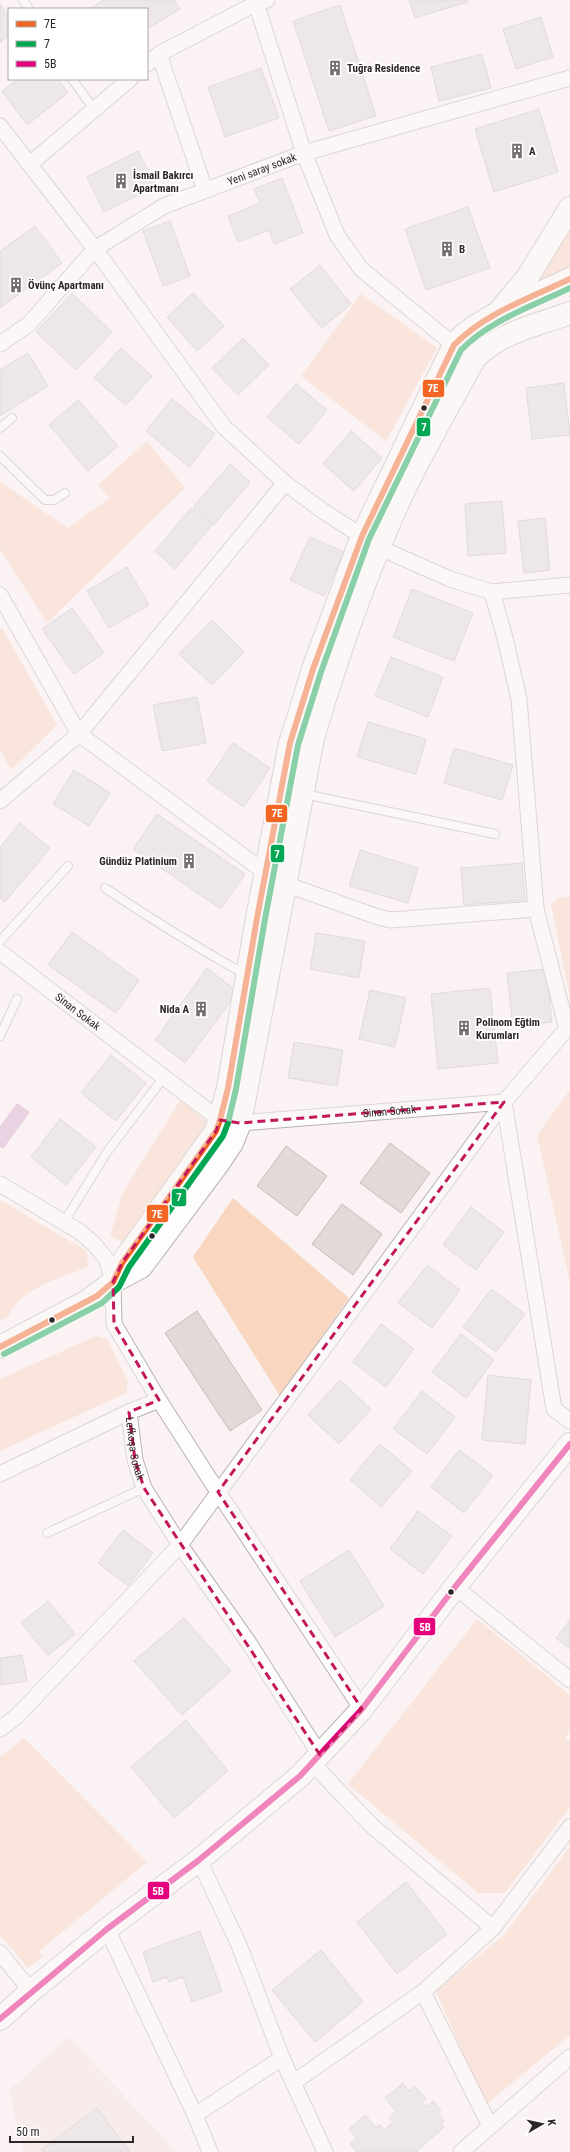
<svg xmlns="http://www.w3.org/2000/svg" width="570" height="2152" viewBox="0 0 570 2152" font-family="'Roboto Condensed',sans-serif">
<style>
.built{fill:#f4e2e3}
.green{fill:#f8d6bf}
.water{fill:#d4abcf}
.building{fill:#e1dad9;stroke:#c6bebe}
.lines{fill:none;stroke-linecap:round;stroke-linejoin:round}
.lane-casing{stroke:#b9b2b3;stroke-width:10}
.street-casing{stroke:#b9b2b3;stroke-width:17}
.secondary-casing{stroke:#b9b2b3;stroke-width:24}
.lane{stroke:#fefdfd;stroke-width:8}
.street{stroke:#fefdfd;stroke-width:15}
.secondary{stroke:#fefdfd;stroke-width:22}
.bus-1-casing{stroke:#fff;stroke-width:9}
.bus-2-casing{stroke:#fff;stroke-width:9}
.bus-3-casing{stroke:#fff;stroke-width:9}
.bus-1{stroke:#f26522;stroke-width:6}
.bus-2{stroke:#00a651;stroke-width:6}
.bus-3{stroke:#e5007d;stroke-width:6}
.marked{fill:none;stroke:#c2185b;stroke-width:3;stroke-dasharray:8 5;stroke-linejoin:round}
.bus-dot{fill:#2f2727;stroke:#fff;stroke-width:1.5}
.labels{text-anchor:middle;stroke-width:3.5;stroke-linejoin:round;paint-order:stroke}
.poi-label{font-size:11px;font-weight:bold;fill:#2f2727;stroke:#fff;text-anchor:start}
.street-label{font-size:11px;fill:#2f2727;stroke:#fff}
.line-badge{stroke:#fff;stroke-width:1.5}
.badge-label{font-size:11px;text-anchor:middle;font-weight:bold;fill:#fff}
</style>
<rect width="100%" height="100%" fill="#faf2f3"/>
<path class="built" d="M69 2037 176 2152H24L9 2090Z"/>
<path class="green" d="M570 219V266L521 293Z
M361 294 437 348 386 441 301 376Z
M147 441 185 488 47 623 0 549V482L68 528 110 498 98 485Z
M2 628 57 725 11 770 0 749V630Z
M570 896V998L551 904 559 898Z
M570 1090V1282L537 1135Z
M181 1099 211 1126 126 1244 110 1236 123 1192Z
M233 1198 349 1298 280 1396 193 1257Z
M0 1200 87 1251 88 1267C61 1278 20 1288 8 1317L0 1320Z
M96 1336 107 1339 128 1382 126 1393 0 1451V1379Z
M477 1619 570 1695V1728L565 1739 570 1742V1807L505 1893H478L348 1784Z
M24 1738 147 1862 38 1952 43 1957 28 1968 0 1935V1757Z
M570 1846V2035L490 2101 484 2103 436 1991 504 1935Z"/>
<path class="water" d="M17 1103 30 1112 3 1149 0 1147V1126Z"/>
<path class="building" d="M104 0H174L180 9 147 29V9H89Z
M409 0H467L468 2 415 18Z
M0 4 9 16V35L0 43Z
M340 5 376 116 329 131 293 21Z
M541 17 553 57 516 69 503 29Z
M482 54 491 88 439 101 431 67Z
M261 68 279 118 225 137 208 87Z
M18 79H58L68 93 27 125 2 91Z
M539 109 558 172 494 192 475 129Z
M138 151 156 186 104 212 87 177Z
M282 178 303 233 274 244 269 230 238 242 228 216 260 203 254 189Z
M468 207 490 268 426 290 405 229Z
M170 221 190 276 163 286 143 231Z
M35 226 62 263 0 308V251Z
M320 265 351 304 322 328 290 289Z
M72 293 112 332 76 370 36 332Z
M193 293 224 326 197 351 167 317Z
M243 338 269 365 238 395 212 368Z
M121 348 152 376 126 405 94 378Z
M28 353 48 386 0 416V370Z
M564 383 570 435 532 439 526 388Z
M296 384 327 410 299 444 267 417Z
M172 399 215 434 189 467 146 431Z
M78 400 118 446 88 471 49 425Z
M351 431 382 458 354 491 323 464Z
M230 464 250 482 214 525 193 507Z
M502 501 506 553 468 556 465 504Z
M191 508 212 525 175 569 155 551Z
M545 518 550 570 524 573 518 521Z
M310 537 344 552 324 596 290 580Z
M127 567 149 605 109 628 87 591Z
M412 589 473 613 454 661 393 637Z
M72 608 104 653 74 674 42 629Z
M212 620 244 652 212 685 179 654Z
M391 657 443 677 428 717 375 696Z
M197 697 206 743 162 751 153 705Z
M368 722 426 739 416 774 357 757Z
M233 743 270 768 244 807 207 781Z
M454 748 513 765 502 800 444 783Z
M74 770 110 793 89 826 53 804Z
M157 814 245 874 221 909 133 849Z
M20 823 50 848 5 902 0 898V847Z
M360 850 418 868 408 903 349 886Z
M522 863 525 900 464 905 461 868Z
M72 932 139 980 116 1013 48 965Z
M316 933 365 941 359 978 310 969Z
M207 968 238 992 185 1063 155 1040Z
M546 969 552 1022 513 1027 507 973Z
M490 988 498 1063 438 1069 431 994Z
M370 990 406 998 395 1047 359 1039Z
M294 1042 343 1050 337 1086 288 1078Z
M111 1055 146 1083 116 1121 81 1093Z
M60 1119 96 1147 66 1185 31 1157Z
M390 1143 430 1173 401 1213 360 1183Z
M286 1146 327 1176 297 1216 257 1186Z
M342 1204 382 1234 353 1275 312 1244Z
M471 1207 504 1232 476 1270 443 1245Z
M427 1265 460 1290 432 1328 398 1303Z
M491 1289 525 1314 496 1352 463 1327Z
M197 1311 262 1410 230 1431 165 1333Z
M381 1324 414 1349 386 1387 353 1362Z
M461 1334 494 1360 466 1398 432 1372Z
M488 1375 531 1380 525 1444 482 1440Z
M340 1380 371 1409 339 1444 308 1415Z
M422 1391 455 1417 427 1454 393 1429Z
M380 1444 412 1471 381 1507 350 1480Z
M459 1450 493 1475 464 1513 431 1487Z
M418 1511 452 1536 423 1574 390 1549Z
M123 1530 153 1553 128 1586 98 1563Z
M349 1550 384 1606 335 1637 300 1581Z
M48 1601 75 1634 48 1655 21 1623Z
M184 1618 231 1671 182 1715 134 1661Z
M570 1620V1649L556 1638Z
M22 1655 27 1681 0 1685V1658Z
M186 1720 228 1771 174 1818 131 1767Z
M406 1882 447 1934 397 1974 357 1922Z
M200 1931 222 1991 192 2002 183 1977 169 1982 167 1977 153 1982 143 1952Z
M321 1950 363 2002 315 2042 272 1990Z
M403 2083 409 2091 415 2086 426 2099 422 2103 427 2107 433 2101 441 2110 438 2113 444 2121 441 2124 444 2127 416 2152H357L350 2144 357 2138 349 2129 365 2115 376 2128 380 2125 384 2130 393 2122 389 2118 396 2111 385 2098Z
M97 2108 130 2152H43L41 2150Z"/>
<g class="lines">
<g class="lane-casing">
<path id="lane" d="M23 0 29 9
M72 79 94 109
M0 428 12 418
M0 456 45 500H54L65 493
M304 794 495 834
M105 888C151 919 198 948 246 975
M0 941 68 866
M0 1036 17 999
M64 1222 107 1152 164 1077
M47 1533 144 1488"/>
</g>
<g class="street-casing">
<g id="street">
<path d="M255 0 304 153 337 235 361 269 454 345"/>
<path d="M159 54 205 190"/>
<path d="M147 64 159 54 257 3 267 0"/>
<path d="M0 126 95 249 224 427 285 483 323 511 380 548 450 579 492 592 570 585"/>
<path d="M30 164 130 79"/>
<path id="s1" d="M0 344 29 324 95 249 164 206 304 153 570 78"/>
<path d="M492 592 505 638 519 699 536 909 567 1029"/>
<path d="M0 595 79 734 266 873"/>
<path d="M0 801 79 734 285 483"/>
<path d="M285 884 378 917 391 920 536 909"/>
<path id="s2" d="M0 952 220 1120 240 1123 504 1102 554 1409 570 1421"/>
<path d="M0 1184 80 1232 94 1244 107 1260 113 1282 114 1324 159 1400 218 1492 362 1709"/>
<path id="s3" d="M129 1412 135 1460 144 1488 180 1545 249 1643 320 1755"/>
<path d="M0 1474 129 1412 159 1400"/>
<path d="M455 1587 570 1680"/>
<path d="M0 1729 17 1716 180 1545 504 1102 570 1025"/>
<path d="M312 1763 372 1826 493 1928"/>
<path d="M199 1860 239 1945 282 2058 325 2152"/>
<path d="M107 1929 195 2115 210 2152"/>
<path d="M0 1953 31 1991"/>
<path d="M423 1992 490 2126"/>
<path d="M294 2082 423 1992 493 1928 570 1827"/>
<path d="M195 2115 282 2058"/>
<path d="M461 2152 570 2057"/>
</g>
</g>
<g class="secondary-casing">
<path id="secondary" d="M501 309 527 278 570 208
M113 1282 122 1263 216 1131 228 1088 257 918 290 743 296 725 313 669 362 536 454 345C475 318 538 295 570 279
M0 1347 86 1302 113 1282 141 1267 218 1164 232 1143 240 1123 313 738C337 657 365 575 400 499 422 451 450 405 474 359 498 333 537 325 570 313
M0 2019 31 1991 107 1929 199 1860 300 1776 362 1709 455 1587 570 1444"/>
</g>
<use href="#lane" class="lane"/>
<use href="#street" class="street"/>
<use href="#secondary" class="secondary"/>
<g class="bus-1-casing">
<path id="bus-1" d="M0 1347 97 1296 113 1282 122 1263 216 1131 220 1120 228 1088 257 918 290 743 313 669 362 536 454 345C485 313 530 298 570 279"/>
</g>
<g class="bus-2-casing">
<path id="bus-2" d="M4 1354 102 1303 119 1287 129 1267 223 1136 228 1123 236 1089 265 919 298 745 321 672 369 539 461 350C490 320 533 306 570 288"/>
</g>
<g class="bus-3-casing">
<path id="bus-3" d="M0 2019 107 1929 199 1860 300 1776 362 1709 455 1587 570 1444"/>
</g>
<use href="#bus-1" class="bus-1"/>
<use href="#bus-2" class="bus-2"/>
<use href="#bus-3" class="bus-3"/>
</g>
<path d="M0 0H570V2152H0ZM504 1102 218 1492 362 1709 320 1755 144 1488 135 1460 129 1412 159 1400 114 1324 113 1282 122 1263 216 1131 220 1120 240 1123Z" fill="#faf2f3" fill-opacity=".55" fill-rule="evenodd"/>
<path class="marked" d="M504 1102 218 1492 362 1709 320 1755 144 1488 135 1460 129 1412 159 1400 114 1324 113 1282 122 1263 216 1131 220 1120 240 1123Z"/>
<defs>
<g id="building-bare" transform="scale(1.2)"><path d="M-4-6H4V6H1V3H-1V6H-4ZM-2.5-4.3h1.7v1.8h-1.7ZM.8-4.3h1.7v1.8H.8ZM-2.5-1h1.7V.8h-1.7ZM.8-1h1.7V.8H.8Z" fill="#766e6e" stroke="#fff" stroke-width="2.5" paint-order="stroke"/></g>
</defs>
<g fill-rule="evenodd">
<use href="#building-bare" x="335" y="68"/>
<use href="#building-bare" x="517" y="151"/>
<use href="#building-bare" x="121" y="181"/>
<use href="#building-bare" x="447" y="249"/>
<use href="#building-bare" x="16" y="285"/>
<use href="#building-bare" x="189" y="861"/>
<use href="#building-bare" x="201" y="1009"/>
<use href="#building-bare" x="464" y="1028"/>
</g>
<g class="bus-dot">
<circle cx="424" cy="408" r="3.5"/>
<circle cx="152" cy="1236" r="3.5"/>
<circle cx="52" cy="1320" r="3.5"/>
<circle cx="451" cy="1592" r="3.5"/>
</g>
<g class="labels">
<g class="poi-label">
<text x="347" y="72">Tuğra Residence</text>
<text x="529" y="155">A</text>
<text x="133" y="179">İsmail Bakırcı<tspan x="133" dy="13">Apartmanı</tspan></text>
<text x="459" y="253">B</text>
<text x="28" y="289">Övünç Apartmanı</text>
<text x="177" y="865" text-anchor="end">Gündüz Platinium</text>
<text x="189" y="1013" text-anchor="end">Nida A</text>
<text x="476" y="1026">Polinom Eğtim<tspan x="476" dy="13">Kurumları</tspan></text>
</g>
<g class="street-label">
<text dy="4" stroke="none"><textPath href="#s1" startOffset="321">Yeni saray sokak</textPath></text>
<text dy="4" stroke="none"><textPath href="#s2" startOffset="98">Sinan Sokak</textPath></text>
<text dy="4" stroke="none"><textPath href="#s2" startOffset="447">Sinan Sokak</textPath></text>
<text dy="4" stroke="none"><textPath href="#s3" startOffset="37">Lefkoşa Sokak</textPath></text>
</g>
</g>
<g class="line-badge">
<rect x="422" y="379" width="23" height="19" rx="4" fill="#f26522"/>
<rect x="416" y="417" width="15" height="20" rx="4" fill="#00a651"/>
<rect x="265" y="804" width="23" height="19" rx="4" fill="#f26522"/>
<rect x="270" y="844" width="15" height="19" rx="4" fill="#00a651"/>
<rect x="171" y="1188" width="16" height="19" rx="4" fill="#00a651"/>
<rect x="146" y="1204" width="23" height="19" rx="4" fill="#f26522"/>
<rect x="413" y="1617" width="23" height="19" rx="4" fill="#e5007d"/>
<rect x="147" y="1881" width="23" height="19" rx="4" fill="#e5007d"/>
</g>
<g class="badge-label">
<text x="433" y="392">7E</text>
<text x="424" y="431">7</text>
<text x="277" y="817">7E</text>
<text x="277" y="858">7</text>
<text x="179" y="1201">7</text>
<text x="157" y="1218">7E</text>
<text x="425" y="1631">5B</text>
<text x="158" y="1895">5B</text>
</g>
<rect x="8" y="8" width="140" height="72" fill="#ffffff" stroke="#aca9a9"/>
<rect x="16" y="21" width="20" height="6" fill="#f26522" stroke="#aca9a9"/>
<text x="44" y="28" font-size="12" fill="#2f2727">7E</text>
<rect x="16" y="41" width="20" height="6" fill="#00a651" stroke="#aca9a9"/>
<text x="44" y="48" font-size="12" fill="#2f2727">7</text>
<rect x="16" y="61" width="20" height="6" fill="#e5007d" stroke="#aca9a9"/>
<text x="44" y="68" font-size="12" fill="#2f2727">5B</text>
<g transform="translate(542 2124) rotate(81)" stroke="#ffffff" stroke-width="3" paint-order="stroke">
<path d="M0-3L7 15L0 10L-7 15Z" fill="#2f2727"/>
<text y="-6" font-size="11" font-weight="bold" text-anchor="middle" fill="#2f2727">K</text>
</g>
<path d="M10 2136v6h123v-6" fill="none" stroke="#2f2727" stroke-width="2"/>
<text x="16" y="2136" font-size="12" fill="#2f2727" stroke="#ffffff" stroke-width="3" paint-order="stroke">50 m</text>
</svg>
